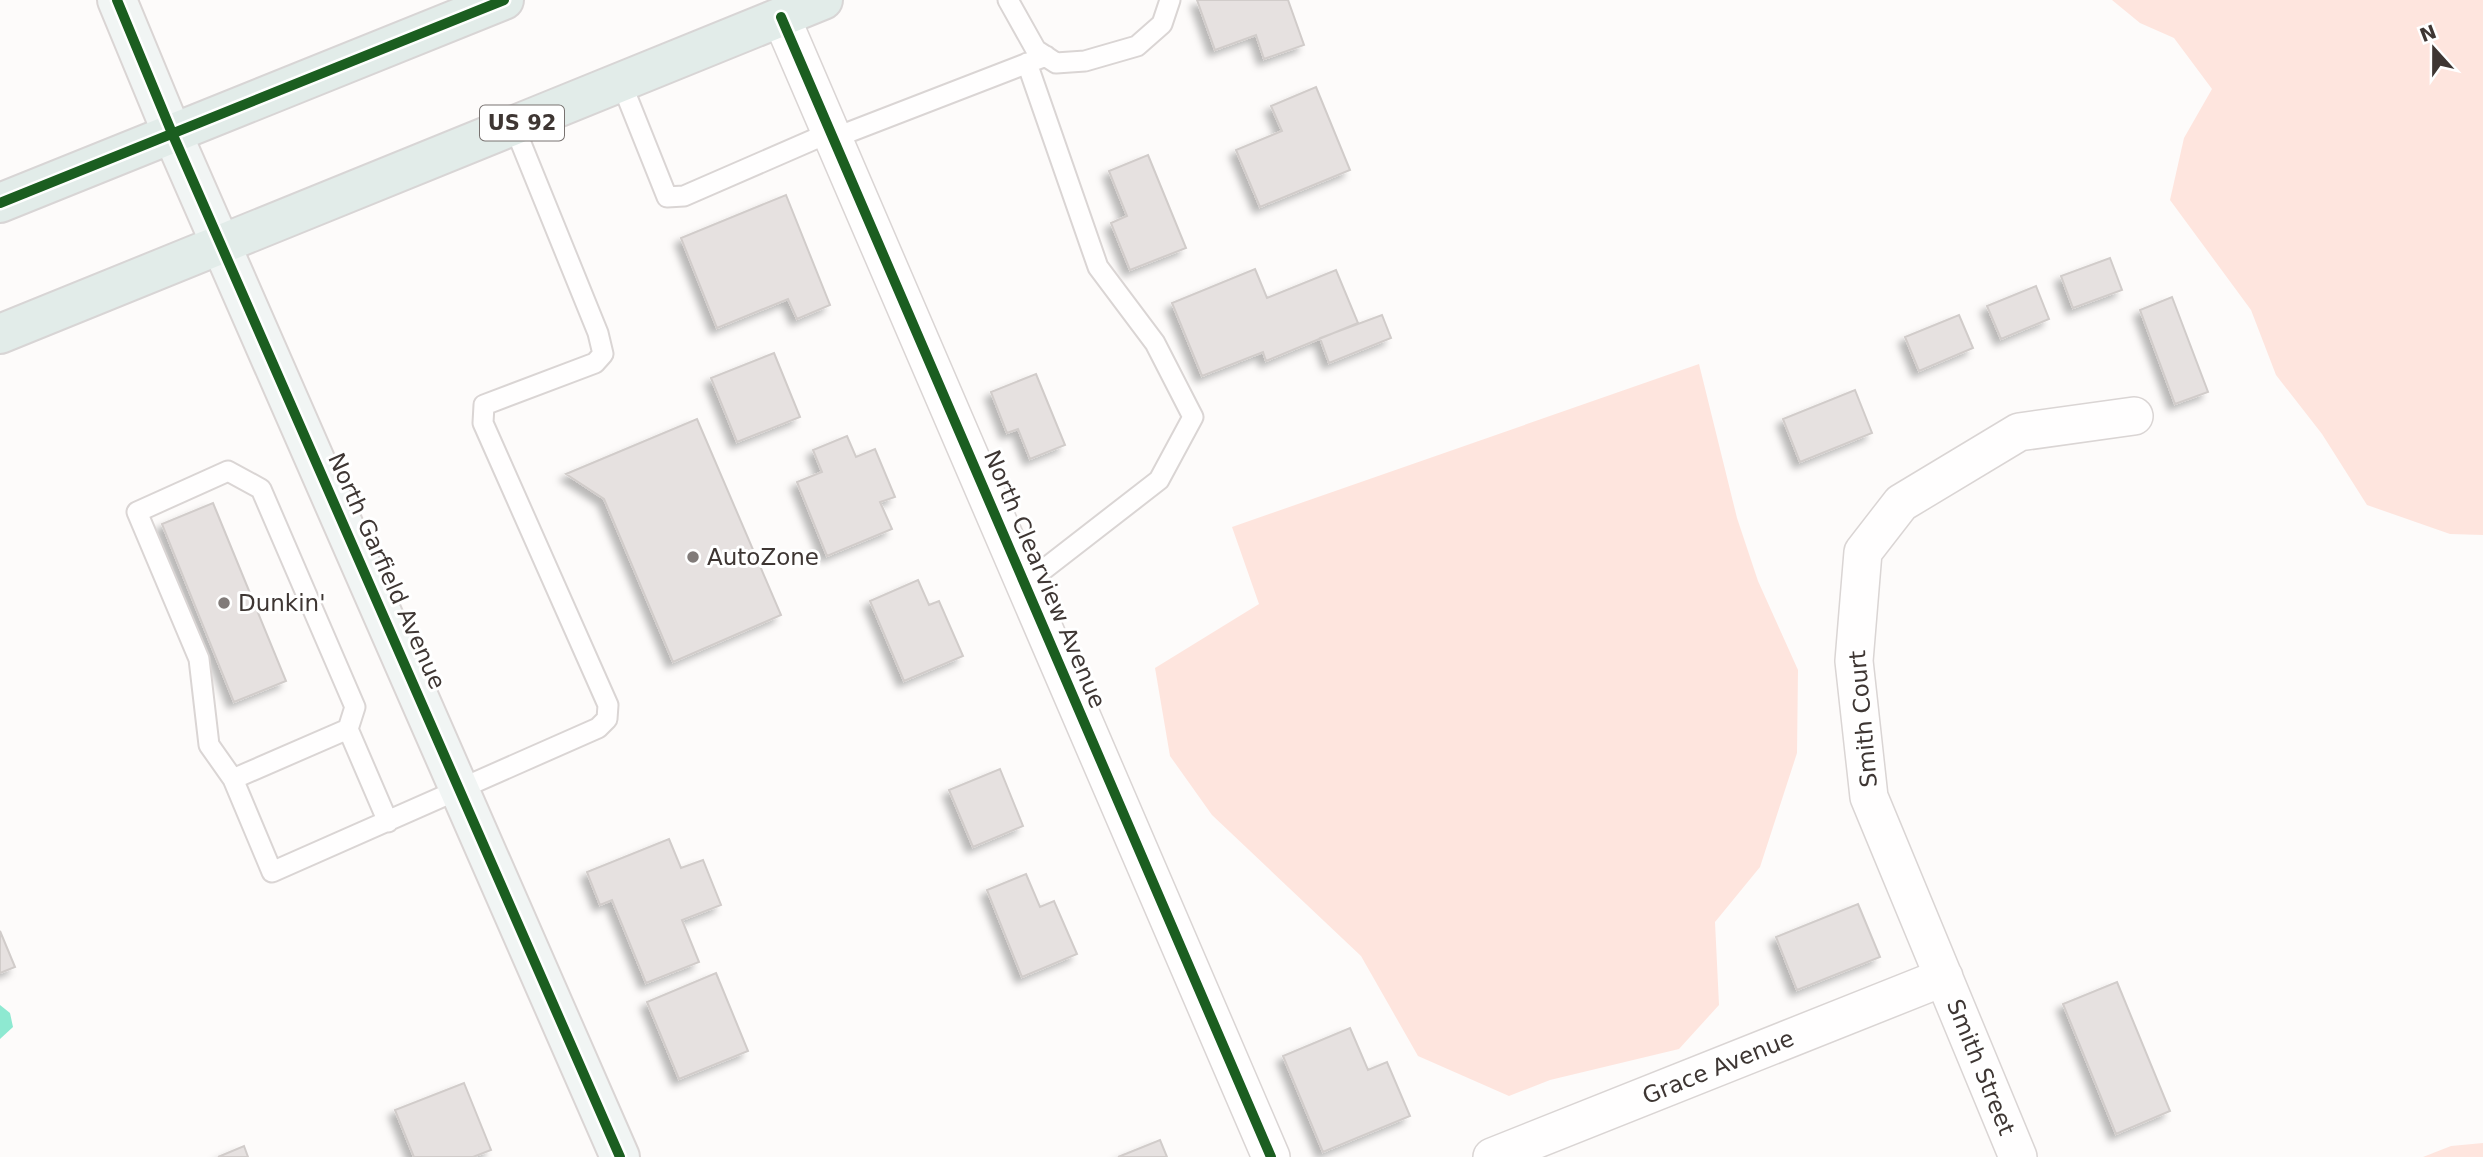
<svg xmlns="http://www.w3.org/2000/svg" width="2483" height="1157" viewBox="0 0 2483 1157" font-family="'DejaVu Sans',sans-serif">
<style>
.green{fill:#fee5de}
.water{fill:#8ee9d1}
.building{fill:#e6e1e0;stroke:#d1ccca;stroke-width:2;filter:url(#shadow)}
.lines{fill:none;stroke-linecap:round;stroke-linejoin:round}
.lane-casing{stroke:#dad5d4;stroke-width:23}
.street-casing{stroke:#dad5d4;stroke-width:40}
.secondary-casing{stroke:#dad5d4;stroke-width:42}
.primary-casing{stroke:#d8d5d5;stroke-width:42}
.lane{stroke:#fffefe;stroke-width:19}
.street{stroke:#fffefe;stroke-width:37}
.secondary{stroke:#f1f5f4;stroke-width:38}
.primary{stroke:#e2ece9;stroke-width:38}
.cycleway-casing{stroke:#fff;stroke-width:15}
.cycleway{stroke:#1b5e20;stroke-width:10}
.poi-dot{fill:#817b79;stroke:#fff;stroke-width:2.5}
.labels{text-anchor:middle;stroke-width:6;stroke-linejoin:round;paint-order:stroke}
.shield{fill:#fff;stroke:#787270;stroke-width:2}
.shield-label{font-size:21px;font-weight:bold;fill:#3e3633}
.poi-label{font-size:23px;fill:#3e3633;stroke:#fff;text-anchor:start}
.street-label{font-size:23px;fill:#3e3633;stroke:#fff}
</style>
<defs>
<filter id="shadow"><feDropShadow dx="-6" dy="6" stdDeviation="3.5" flood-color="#0004"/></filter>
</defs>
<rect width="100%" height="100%" fill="#fdfbfa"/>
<path class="green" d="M2112 0H2483V535L2450 534 2367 505 2322 434 2276 375 2251 310 2170 200 2184 138 2212 89 2174 38 2140 23Z
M1699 364 1737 518 1758 581 1798 670 1797 753 1760 867 1715 922 1719 1005 1679 1049 1550 1080 1509 1096 1418 1056 1361 956 1212 815 1170 756 1155 668 1259 604 1232 527Z
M2483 1143V1157H2423L2451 1146Z"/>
<path class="water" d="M0 1005 10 1013 13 1027 0 1039Z"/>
<path class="building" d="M1197 0H1288L1304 45 1264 59 1256 35 1215 50Z
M1316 87 1350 170 1260 207 1236 150 1282 131 1271 106Z
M1148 155 1186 248 1130 270 1111 223 1127 216 1109 171Z
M786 195 830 305 797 319 788 299 717 328 681 238Z
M2110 258 2122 290 2073 308 2061 276Z
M1255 269 1267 298 1336 270 1358 323 1266 361 1263 352 1202 376 1172 303Z
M2036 286 2049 319 2001 339 1987 306Z
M2172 297 2208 392 2175 404 2140 310Z
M1382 315 1391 338 1329 363 1320 338Z
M1959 315 1973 348 1919 371 1905 337Z
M774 353 800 417 737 442 711 378Z
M1036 374 1065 445 1030 459 1018 429 1007 433 991 392Z
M1855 390 1872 433 1800 462 1783 419Z
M697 419 781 615 673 662 604 499 566 474Z
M847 436 856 457 875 449 895 497 880 502 892 529 827 556 797 482 822 472 813 450Z
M213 503 286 681 234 702 162 524Z
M918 580 929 605 939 601 963 656 904 681 870 601Z
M1000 769 1023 826 973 847 949 790Z
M669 839 681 868 703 860 721 905 682 920 699 962 646 983 612 900 600 905 587 872Z
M1026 874 1040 907 1054 901 1077 954 1022 977 987 890Z
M1858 904 1880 957 1797 990 1776 937Z
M0 931 15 967 0 973Z
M716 973 748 1051 679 1079 647 1002Z
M2117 982 2170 1111 2116 1134 2063 1004Z
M1350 1028 1368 1070 1387 1062 1410 1116 1323 1152 1283 1056Z
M464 1083 491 1150 473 1157H414L395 1110Z
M1160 1140 1167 1157H1118Z
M244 1146 248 1157H218Z"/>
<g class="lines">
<g class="lane-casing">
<path id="lane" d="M1008 0 1036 50 1056 63 1085 61 1137 46 1162 24 1170 0
M621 82 667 197 684 196 831 132
M834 138 1046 56
M1025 584 1159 480 1193 417 1155 343 1098 267 1027 63
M348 729 233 779 272 872 598 728 607 719 608 705 483 423 484 405 595 363 603 354 598 333 514 126
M233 779 209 745 199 659 137 512 228 471 261 489 355 707 348 729 388 822"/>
</g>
<g class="street-casing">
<path id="street" d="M781 17 1271 1157
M1492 1157 1944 977
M2018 1157 1869 797 1854 661 1863 552 1901 503 2019 432 2134 416"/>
</g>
<g class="secondary-casing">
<path id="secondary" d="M117 0 172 133 620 1157"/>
</g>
<g class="primary-casing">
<path id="primary" d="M0 203 504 0
M0 334 823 0"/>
</g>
<use href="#lane" class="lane"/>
<use href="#street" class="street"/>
<use href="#secondary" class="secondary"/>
<use href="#primary" class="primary"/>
<g class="cycleway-casing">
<path id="cycleway" d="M117 0 172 133 620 1157
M781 17 1271 1157
M0 203 504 0"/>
</g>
<use href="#cycleway" class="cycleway"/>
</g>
<g class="poi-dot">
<circle cx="693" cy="557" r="7"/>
<circle cx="224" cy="603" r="7"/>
</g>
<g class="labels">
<rect class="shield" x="480" y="105.5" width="84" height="35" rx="5"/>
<g class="shield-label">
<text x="522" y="130">US 92</text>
</g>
<g class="poi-label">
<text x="707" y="565">AutoZone</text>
<text x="238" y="611">Dunkin'</text>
</g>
<g class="street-label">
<text transform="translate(387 571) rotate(66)" y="8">North Garfield Avenue</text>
<text transform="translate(1045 579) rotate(67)" y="8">North Clearview Avenue</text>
<text transform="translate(1863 719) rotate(-95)" y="8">Smith Court</text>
<text transform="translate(1718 1067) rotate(-22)" y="8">Grace Avenue</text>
<text transform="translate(1981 1067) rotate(68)" y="8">Smith Street</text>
</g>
</g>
<g transform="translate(2434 49) rotate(339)" stroke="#ffffff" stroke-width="5" paint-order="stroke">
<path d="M0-5L12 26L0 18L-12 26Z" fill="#3e3633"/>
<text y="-10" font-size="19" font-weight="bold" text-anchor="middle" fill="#3e3633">N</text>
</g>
</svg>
